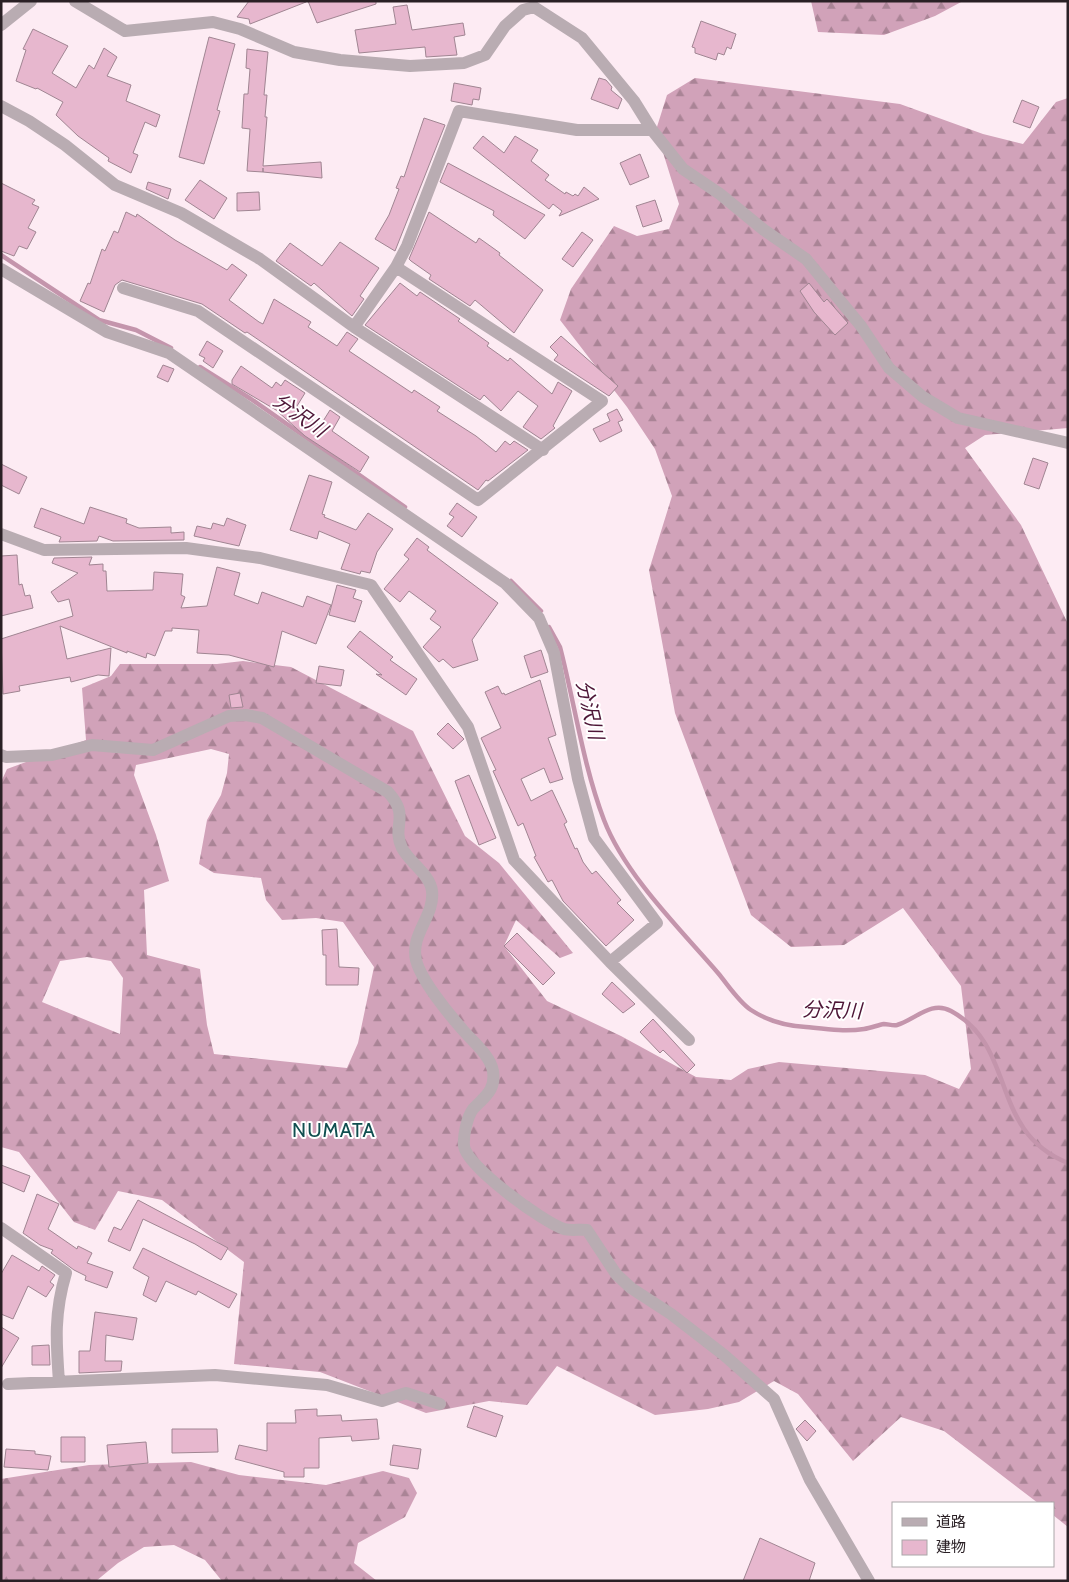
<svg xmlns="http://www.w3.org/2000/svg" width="1069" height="1582" viewBox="0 0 1069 1582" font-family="Cabin,'Noto Sans JP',sans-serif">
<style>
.forest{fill:url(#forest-firs);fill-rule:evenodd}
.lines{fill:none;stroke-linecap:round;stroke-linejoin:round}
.stream{stroke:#c495ac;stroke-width:4.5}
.building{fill:#e7b7ce;stroke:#a08592}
.minor{stroke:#b9acb2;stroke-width:12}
.labels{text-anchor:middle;stroke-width:4;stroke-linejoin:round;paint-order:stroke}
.water-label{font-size:20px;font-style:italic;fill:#4e1637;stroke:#fff}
.neighbourhood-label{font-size:20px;letter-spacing:1px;fill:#104f50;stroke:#fff}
</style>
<defs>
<pattern id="forest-firs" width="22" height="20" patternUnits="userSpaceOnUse" patternTransform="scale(1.25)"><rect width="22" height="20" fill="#d1a2b9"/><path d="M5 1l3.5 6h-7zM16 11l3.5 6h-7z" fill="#aa8496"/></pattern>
</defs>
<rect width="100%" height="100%" fill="#fdebf3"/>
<path class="forest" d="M811 1H963L935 16 884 35 818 32Z
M695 78 900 104 983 134 1023 144 1056 102 1068 98V428L985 435 965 448 1021 525 1068 624V1527L1053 1515V1503H1038L944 1431 901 1417 853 1461 798 1394 774 1381 739 1402 708 1409 655 1415 557 1366 527 1405 489 1401 426 1413 320 1372 234 1364 244 1262 162 1200 118 1191 95 1230 74 1222 19 1152 1 1147V782L7 769 86 740 82 688 111 676 120 664H217L243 661 291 667 413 731 465 836 499 863 573 953 560 958 516 920 504 946 547 1001 621 1036 696 1077 731 1080 748 1069 779 1062 925 1075 959 1089 971 1069 961 986 903 908 844 945 791 947 751 915 675 713 649 570 672 496 655 449 627 407 560 320 571 289 614 226 637 236 669 229 679 204 656 130 667 95ZM211 749 229 754 227 773 221 795 207 820 199 864 214 873 261 878 266 900 282 920 316 918 343 922 374 967 358 1043 347 1068 214 1054 207 1025 200 969 147 955 144 890 169 881 156 835 134 775 136 765ZM87 957 111 961 123 978 120 1034 42 1002 60 961Z
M191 1462 239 1475 326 1485 383 1471 409 1478 417 1493 405 1517 358 1543 354 1563 377 1581H222L205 1560 174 1545 144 1547 118 1563 96 1581H1V1479L89 1465Z"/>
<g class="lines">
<path class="stream" d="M1 255 99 320 136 330 171 348
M200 367 251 399 405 507
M511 581 541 611
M549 627 560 647C575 705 583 765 604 820 625 875 680 929 718 973 728 985 739 1002 751 1010 768 1021 786 1026 806 1027 825 1029 845 1032 864 1029 871 1028 878 1025 884 1024 888 1024 893 1026 897 1025 915 1020 931 1000 951 1011 1018 1047 988 1131 1068 1163"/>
</g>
<path class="building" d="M249 1H306V2L250 24 249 19 237 17Z
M308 1H376V4L317 23Z
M407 5 412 30 463 23 465 35 454 37 457 55 426 57 425 47 359 53 355 30 396 24 393 7Z
M701 21 736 34 731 49 727 47 724 55 718 53 716 60 695 53V48L692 47Z
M33 29 68 46 52 73 76 88 89 65 94 69 104 48 117 57 107 76 131 85 126 101 160 115 156 127 145 122 133 153 138 155 131 173 108 161 109 158 78 136 56 115 63 102 37 88 36 89 16 81 26 50 23 49Z
M209 37 235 44 217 110 220 111 204 164 179 157Z
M247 49 268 52 264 95H267L265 117H267L263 166 321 162 322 178 263 172V168V172L247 171 250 129 242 128 244 94H248L250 69 246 68Z
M599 78 606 80 612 87 611 90 622 99 618 109 591 99Z
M454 83 481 88 479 100 473 99 472 105 451 101Z
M1022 100 1039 107 1030 128 1013 122Z
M424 118 445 125 395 251 375 239 389 215 399 189 396 188 401 176 404 177Z
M483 136 504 153 515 136 538 150 531 161 549 175 545 180 565 194 566 192 573 196 575 194 578 196 584 187 599 199 559 216 562 211 553 204 549 209 473 148Z
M640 154 649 177 630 185 620 163Z
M448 163 545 215 525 239 493 215 494 211 440 182Z
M200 180 227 198 214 219 185 200Z
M148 182 171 189 168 199 146 189Z
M1 183 35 200 32 204 39 207 28 228 36 232 27 249 19 246 14 256 1 251Z
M259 192 260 210 237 211V193Z
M655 200 662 221 643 227 636 206Z
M126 212 136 217 137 214 175 240 227 270 232 264 247 275 229 300 259 322 263 324 274 299 311 322 308 327 337 346 347 332 358 339 349 351 412 393 414 390 440 407 437 411 476 436 496 452 505 441 510 445 514 441 528 450 488 481 486 480 478 490 247 332 245 333 202 304 122 280 115 285 104 312 80 301 88 283 90 284 102 249 105 251 114 231 118 233Z
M429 212 476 243 479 238 500 253 499 255 543 290 514 333 475 300 470 306 429 279 431 275 411 261 409 259Z
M582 232 593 240 573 267 562 259Z
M340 242 379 268 360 296 364 299 352 316 314 283 311 286 276 261 290 243 322 266Z
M400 283 417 296 420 292 460 319 458 321 489 343 487 346 508 361 510 358 552 394 558 382 572 391 553 426 555 428 541 439 523 427 538 406 518 391 501 411 484 395 480 400 365 325Z
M809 283 824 302 827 299 848 323 835 335 814 312 800 291Z
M561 336 618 386 609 396 554 360 558 355 550 347Z
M207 341 223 351 213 368 203 361 205 358 199 355Z
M163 365 174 369 168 382 157 377Z
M241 366 272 388 276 382 281 386 285 380 305 393 297 406 320 426 330 410 340 417 332 431 369 457 360 472 305 436 276 410 232 384V380Z
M617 409 623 420 618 422 622 431 600 442 593 429 610 421 607 414Z
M1033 458 1048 463 1039 489 1024 484Z
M1 464 27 477 19 494 1 485Z
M309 475 332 482 322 514 325 515 324 517 356 530 368 513 393 529 377 552 370 573 361 571 360 574 341 569 350 544 319 531 317 539 290 530Z
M457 503 477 517 462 537 447 526 454 517 449 514Z
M90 507 127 519 126 523 139 528 171 527V533L184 532V540L113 541 99 536 97 541 59 542 61 537 34 527 41 508 84 524Z
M227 518 246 525 239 546 194 536 197 526 211 529 213 523 224 526Z
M417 538 429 547 427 550 498 603 472 640 478 660 453 668 443 659 439 662 423 647 441 627 430 619 436 611 409 591 400 602 384 589 409 559 404 555Z
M17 555 19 585 22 584 25 596 30 595 33 608 1 616V556Z
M92 557 89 565 103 564V571H106L107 591 153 590 154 572 183 574 181 595 185 597 181 608 207 606 217 567 240 573 234 595 258 604 262 592 303 607 307 596 331 605 316 644 282 631 274 667 229 655 197 653 199 630 172 628V631H165L155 656 147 653 146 658 127 651V653L60 626 67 659 111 648 109 676 98 675 71 682 70 677 19 686 20 691 3 694 1 639 73 616 69 599 58 602 51 592 78 573 52 563 54 558Z
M337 585 356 590 353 598 362 601 355 622 329 615Z
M360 631 393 657 390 660 417 679 406 695 376 674 382 675 347 647Z
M541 650 548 672 531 678 524 656Z
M319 666 344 670 341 686 316 683Z
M540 680 556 735 548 738 563 779 550 783 544 768 521 779 531 801 552 790 567 822 564 824 575 849 577 848 583 862 592 874 596 871 621 900 617 903 634 920 606 946 563 901 552 880 548 882 534 857 536 856 523 823 518 826 493 771 496 770 481 738 501 728 485 692 498 686 502 694 504 693 505 695Z
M240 693 243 707 231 708 229 695Z
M448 723 464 739 453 749 437 734Z
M469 775 496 838 479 845 455 781Z
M337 929 339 967 359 968 358 985H326V955H323L322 930Z
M517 933 555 973 543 985 504 946Z
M612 982 635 1004 623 1013 602 994Z
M653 1019 695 1065 687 1073 663 1050 660 1053 640 1032Z
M1 1165 30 1176 24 1192 1 1182Z
M37 1194 59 1204 48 1229 77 1249 78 1246 92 1253 87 1263 113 1272 107 1288 85 1280 86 1276 74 1270 51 1253 53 1250 40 1245 23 1233Z
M138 1200 228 1248 221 1260 195 1244 143 1219 130 1251 108 1241 114 1227 121 1230Z
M143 1248 237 1294 229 1308 198 1291 196 1295 166 1281 156 1302 143 1295 149 1277 133 1268Z
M12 1255 39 1271 42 1266 55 1275 50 1282 54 1285 46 1297 28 1286 13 1319 1 1314V1274Z
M95 1312 137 1318 133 1340 106 1335 105 1361H122L121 1371 79 1373V1351H90Z
M1 1327 19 1338 1 1368Z
M49 1345 50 1365H32V1346Z
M474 1406 503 1416 496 1437 467 1427Z
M317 1409V1416L341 1415 342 1421 377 1419 379 1439 352 1441 351 1436 319 1438V1468H304V1477H284V1472L235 1459 239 1445 267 1451V1423H296L295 1410Z
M805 1420 816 1431 807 1441 796 1429Z
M172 1429H217L218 1452 172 1453Z
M61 1437H85V1462H61Z
M146 1442 148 1463 109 1467 107 1445Z
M393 1445 421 1449 418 1469 390 1465Z
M6 1449 35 1451V1454L51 1456 48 1470 4 1467Z
M760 1538 815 1563 809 1581H743Z"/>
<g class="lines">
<path class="minor" d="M75 1 125 31 213 22 240 29 294 52 340 60 410 66 464 63 485 55 505 26 523 10 534 7 582 38 634 101 652 130 683 169 720 194 764 230 806 259 861 326 889 368 923 397 958 418 1068 443
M1 25 31 1
M1 106 29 121 65 145 115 185 181 213 260 259 354 327 396 267 407 246 459 111 577 130H652
M1 269 107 332 169 353 505 583 539 618 554 653 578 779 594 838 657 923 610 962
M123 288 198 311 478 500 602 401 396 267
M354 327 543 450
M1 534 44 550 186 548 260 558 371 585 468 727 514 860 610 962 689 1040
M1 755 6 757 52 755 92 745 153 750 229 716 246 715 262 718 388 792C411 817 391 825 402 848 409 862 430 874 432 891 435 916 410 934 416 960 421 980 448 1013 462 1029 472 1041 490 1055 493 1071 496 1091 484 1097 473 1109 467 1117 463 1136 464 1146 466 1166 544 1223 564 1229 571 1231 580 1229 587 1230L616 1274 631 1288 671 1314 724 1355 774 1399 810 1480 869 1581
M1 1228 66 1273C54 1313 56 1341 59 1382
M8 1384 215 1375 327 1385 382 1401 406 1393 440 1404"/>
</g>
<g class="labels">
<g class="water-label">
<text transform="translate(300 415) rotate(35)" y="7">分沢川</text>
<text transform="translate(590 710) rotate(77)" y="7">分沢川</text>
<text transform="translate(832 1010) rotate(2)" y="7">分沢川</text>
</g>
<g class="neighbourhood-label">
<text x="334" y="1137">NUMATA</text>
</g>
</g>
<rect width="1069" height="1582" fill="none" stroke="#2a2025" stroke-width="5"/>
<rect x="892" y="1502" width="162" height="65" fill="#ffffff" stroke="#aaa6a8"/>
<rect x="902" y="1518" width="25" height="8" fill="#b9acb2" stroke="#aaa6a8"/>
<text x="936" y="1527" font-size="15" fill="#2a2025">道路</text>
<rect x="902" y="1540" width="25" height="15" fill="#e7b7ce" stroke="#aaa6a8"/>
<text x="936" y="1552" font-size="15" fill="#2a2025">建物</text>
</svg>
